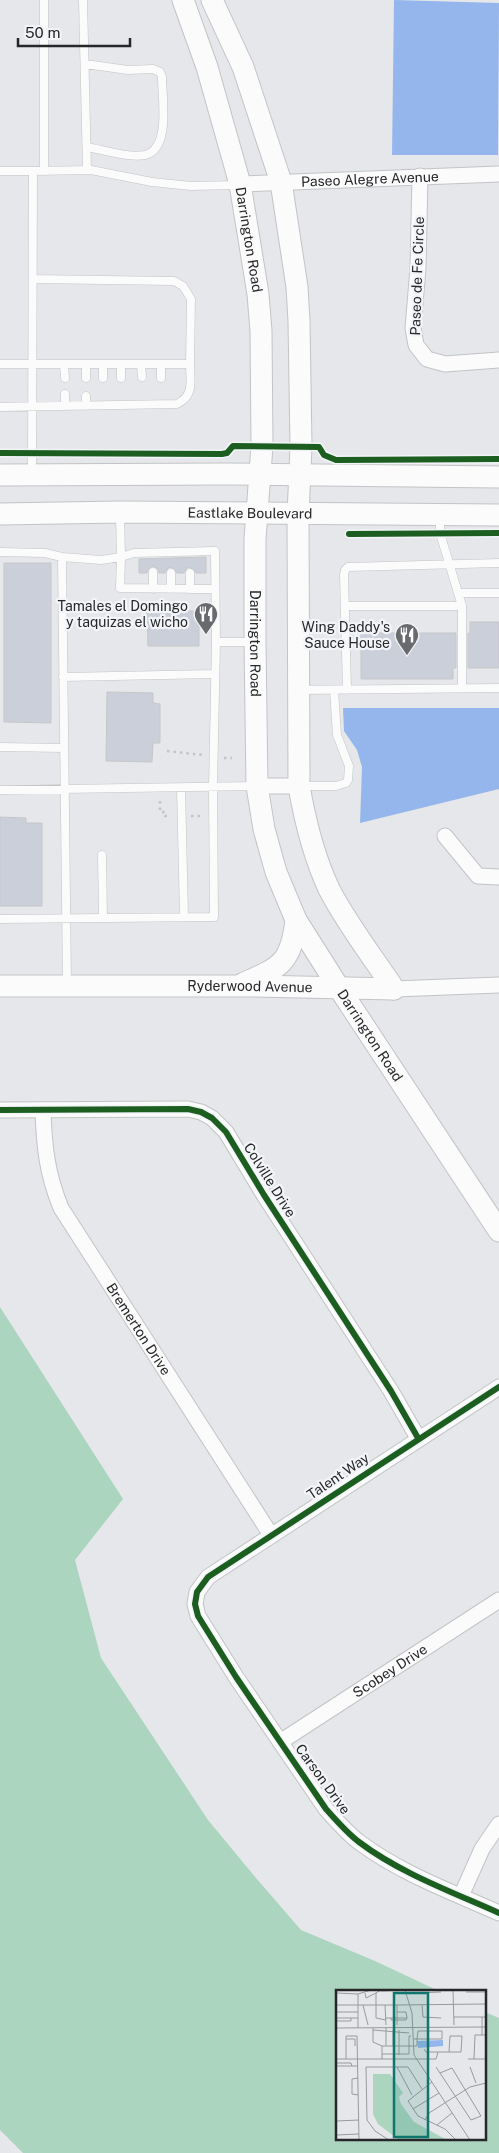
<svg xmlns="http://www.w3.org/2000/svg" width="499" height="2153" viewBox="0 0 499 2153" font-family="'Public Sans',sans-serif">
<style>
.green{fill:#acd5c0}
.water{fill:#95b6ec}
.building{fill:#cbcfda;stroke:#c6c7c9}
.lines{fill:none;stroke-linecap:round;stroke-linejoin:round}
.lane-casing{stroke:#c2c4c5;stroke-width:9}
.street-casing{stroke:#c2c4c5;stroke-width:17}
.secondary-casing{stroke:#c2c4c5;stroke-width:23}
.path{stroke:#c4c4c6;stroke-width:2.5;stroke-dasharray:2.5 4;stroke-linecap:butt}
.lane{stroke:#fbfbfc;stroke-width:8}
.street{stroke:#fbfbfc;stroke-width:15}
.secondary{stroke:#fbfbfc;stroke-width:21}
.cycleway-casing{stroke:#f2f4f8;stroke-width:9}
.cycleway{stroke:#1b5e20;stroke-width:6}
.labels{text-anchor:middle;stroke-width:4.5;stroke-linejoin:round;paint-order:stroke}
.street-label{font-size:14px;fill:#262729;stroke:#f2f4f8}
.poi-label{font-size:14px;fill:#262729;stroke:#f2f4f8;text-anchor:end}
.inset-road{fill:none;stroke:#999a9d;stroke-width:1}
.view{fill:#0f766e;fill-opacity:0.15;stroke:#0f766e;stroke-width:2.5}
.inset-edge{fill:none;stroke:#262729;stroke-width:2.5}
</style>
<rect width="100%" height="100%" fill="#e5e7ea"/>
<path class="green" d="M0 1307 123 1499 75 1560 101 1658 208 1820 256 1878 301 1930 375 1961 441 1992H338V2139H485V2012L499 2018V2153H23L0 2130Z"/>
<path class="water" d="M394 0 499 3 498 155H392Z
M343 708H499V789L360 823 362 767 357 750 344 731Z"/>
<path class="building" d="M206 557V573H196L190 567 187 568 184 573H177L171 567 168 568 165 573H159L158 569 153 566 148 569 147 573H139V559Z
M4 563H51V723L4 722Z
M147 611H199V646H148Z
M470 622H499V668H468V633H470Z
M361 633H456V668H453V679H361Z
M107 692 153 693V703L160 704V743H153L152 762 106 761Z
M0 817 26 818V823H42V906H0Z"/>
<g class="lines">
<g class="lane-casing">
<path id="lane" d="M83 0 87 170
M85 64 128 70 153 69 160 72 162 77C162 98 171 149 145 155 127 158 104 150 87 147
M0 171H33
M44 171V0
M0 364H190L191 299 183 286 174 281 33 279
M103 364V378
M121 364V378
M141 364 142 377
M161 364V378
M64 365 65 378
M86 378V365
M65 394V406
M86 406V396
M0 407 177 404C195 395 190 381 190 364
M32 473 33 171 91 170 152 182 191 186 238 185
M120 514 121 557 134 553 215 551 216 642
M440 516V533L462 606V688
M0 552 45 553 62 557 101 560 121 557 120 588 214 589
M62 557 67 985
M153 572V589
M171 573V589
M190 573V589
M458 593H499
M345 606H462
M63 677 214 674
M300 690 499 688
M347 690 344 575 345 570 348 567 499 563
M0 747 64 748
M301 786H336L346 783 348 780 349 766 337 735 334 690
M181 788 184 917
M0 790 255 786
M102 855 103 918
M0 919 214 917 213 787 216 642H253"/>
</g>
<g class="street-casing">
<g id="street">
<path d="M420 176 418 268 413 328 416 345 427 359 445 364 499 360"/>
<path id="s1" d="M240 184 499 174"/>
<path d="M257 786H299"/>
<path d="M445 836 478 876 499 877"/>
<path d="M394 989 499 985"/>
<path d="M0 1110 188 1109 201 1112 212 1118 226 1132 264 1195 391 1391 418 1438"/>
<path id="s2" d="M43 1110C44 1146 47 1174 61 1208L271 1535"/>
<path d="M499 1387 208 1577 197 1592 195 1604 198 1616 236 1677 326 1809C336 1820 347 1833 359 1842 400 1873 452 1892 499 1913"/>
<path id="s3" d="M280 1742 499 1600"/>
<path d="M461 1896 482 1849 499 1824"/>
</g>
</g>
<g class="secondary-casing">
<g id="secondary">
<path id="s4" d="M183 0 207 67 240 184 258 294 261 331 262 446 255 539V642L257 786 264 829 276 872 296 920 339 988 499 1231"/>
<path d="M212 0 243 67 281 182 297 287 299 321 301 447 298 515 299 786C305 821 314 857 329 889 347 924 372 956 394 989"/>
<path d="M0 475 227 474 499 477"/>
<path id="s5" d="M0 514 120 512 499 515"/>
<path d="M244 983C282 967 291 962 296 920"/>
<path id="s6" d="M0 986H252L394 989"/>
</g>
</g>
<path class="path" d="M167 751 203 755
M224 758H232
M160 801V812H165V816H171
M191 816H203"/>
<use href="#lane" class="lane"/>
<use href="#street" class="street"/>
<use href="#secondary" class="secondary"/>
<g class="cycleway-casing">
<path id="cycleway" d="M0 453 222 454 227 453 233 446 319 447 324 455 336 460 499 459
M349 534 499 533
M0 1110 188 1109 201 1112 212 1118 226 1132 264 1195 391 1391 418 1438
M499 1387 208 1577 197 1592 195 1604 198 1616 236 1677 326 1809C336 1820 347 1833 359 1842 400 1873 452 1892 499 1913"/>
</g>
<use href="#cycleway" class="cycleway"/>
</g>
<defs>
<g id="restaurant-pin" transform="scale(1.25)"><path d="M0 17L-7.5 6A9.5 9.5 0 1 1 7.5 6Z" fill="#696a6d" stroke="#f2f4f8"/><path d="M-5-6h1v4h1v-4h1v4h1v-4h1v5L-1.5 .5V6h-2V.5L-5-1ZM5-6V6H3V1.5H1.5Q1.5-4 5-6Z" fill="#fff"/></g>
</defs>
<g fill-rule="evenodd">
<use href="#restaurant-pin" x="206" y="614"/>
<use href="#restaurant-pin" x="407" y="635"/>
</g>
<g class="labels">
<g class="street-label">
<text dy="5" stroke="none"><textPath href="#s1" startOffset="130">Paseo Alegre Avenue</textPath></text>
<text dy="5" stroke="none"><textPath href="#s4" startOffset="249">Darrington Road</textPath></text>
<text transform="translate(417 276) rotate(-88)" y="5">Paseo de Fe Circle</text>
<text dy="5" stroke="none"><textPath href="#s5" startOffset="250">Eastlake Boulevard</textPath></text>
<text dy="5" stroke="none"><textPath href="#s4" startOffset="654">Darrington Road</textPath></text>
<text dy="5" stroke="none"><textPath href="#s6" startOffset="250">Ryderwood Avenue</textPath></text>
<text dy="5" stroke="none"><textPath href="#s4" startOffset="1074">Darrington Road</textPath></text>
<text transform="translate(270 1180) rotate(58)" y="5">Colville Drive</text>
<text dy="5" stroke="none"><textPath href="#s2" startOffset="244">Bremerton Drive</textPath></text>
<text transform="translate(338 1476) rotate(-34)" y="5">Talent Way</text>
<text dy="5" stroke="none"><textPath href="#s3" startOffset="131">Scobey Drive</textPath></text>
<text transform="translate(323 1779) rotate(54)" y="5">Carson Drive</text>
</g>
<g class="poi-label">
<text x="188" y="611">Tamales el Domingo<tspan x="188" dy="16">y taquizas el wicho</tspan></text>
<text x="390" y="632">Wing Daddy's<tspan x="390" dy="16">Sauce House</tspan></text>
</g>
</g>
<g transform="translate(336 1990)">
<rect width="150" height="150" fill="#e5e7ea"/>
<path d="M37 84H54L67 103 63 107 65 114 78 132 111 150H63L42 134 37 124Z" fill="#acd5c0"/>
<path d="M107 50V56L82 58 81 51Z" fill="#95b6ec"/>
<path class="inset-road" d="M45 0 40 3V28L50 30M69 0 76 23 78 65 134 150M117 0 118 35M45 1 65 0M130 2H150M0 3 22 4 35 0M29 3 30 8 40 3M82 3 105 2M22 4V38M0 15H61M27 15 32 35M49 15 50 35M86 15 87 27 105 28M0 22H22M118 27H150M0 28H22M49 28H71L70 22H61M55 28V30H70L71 28M0 31H15V28M61 35V15L150 14M0 38 150 37M37 38V52L46 56M37 40 73 43M57 40V56M63 40V65M146 45V27M10 49H19V56M78 49H106V41H82L81 49M50 56V38M88 59 90 62H125L126 46H119M113 62 114 46H119M46 64H73V46H75M0 69H100L102 62M10 69V46H21L23 150M46 69V56H81V49M132 69H150M138 69 139 45H150M0 73H15L16 76M0 76H22M61 77 76 105M100 77 135 130 145 126 116 78 104 83M134 77 140 93M22 88 16 89V104L22 105M96 92 72 111 82 126 109 139 120 150M77 119 103 103M89 130 93 123 134 97 150 93M0 131 23 130M101 135 116 123M0 145 23 144M53 150 39 141 31 130 30 77H72L86 99"/>
<path class="view" d="M58 3H92V147H58Z"/>
<rect width="150" height="150" class="inset-edge"/>
</g>
<path d="M18 38v8h112v-8" fill="none" stroke="#262729" stroke-width="2.5"/>
<text x="25" y="38" font-size="15" fill="#262729" stroke="#f2f4f8" stroke-width="4" paint-order="stroke">50 m</text>
</svg>
